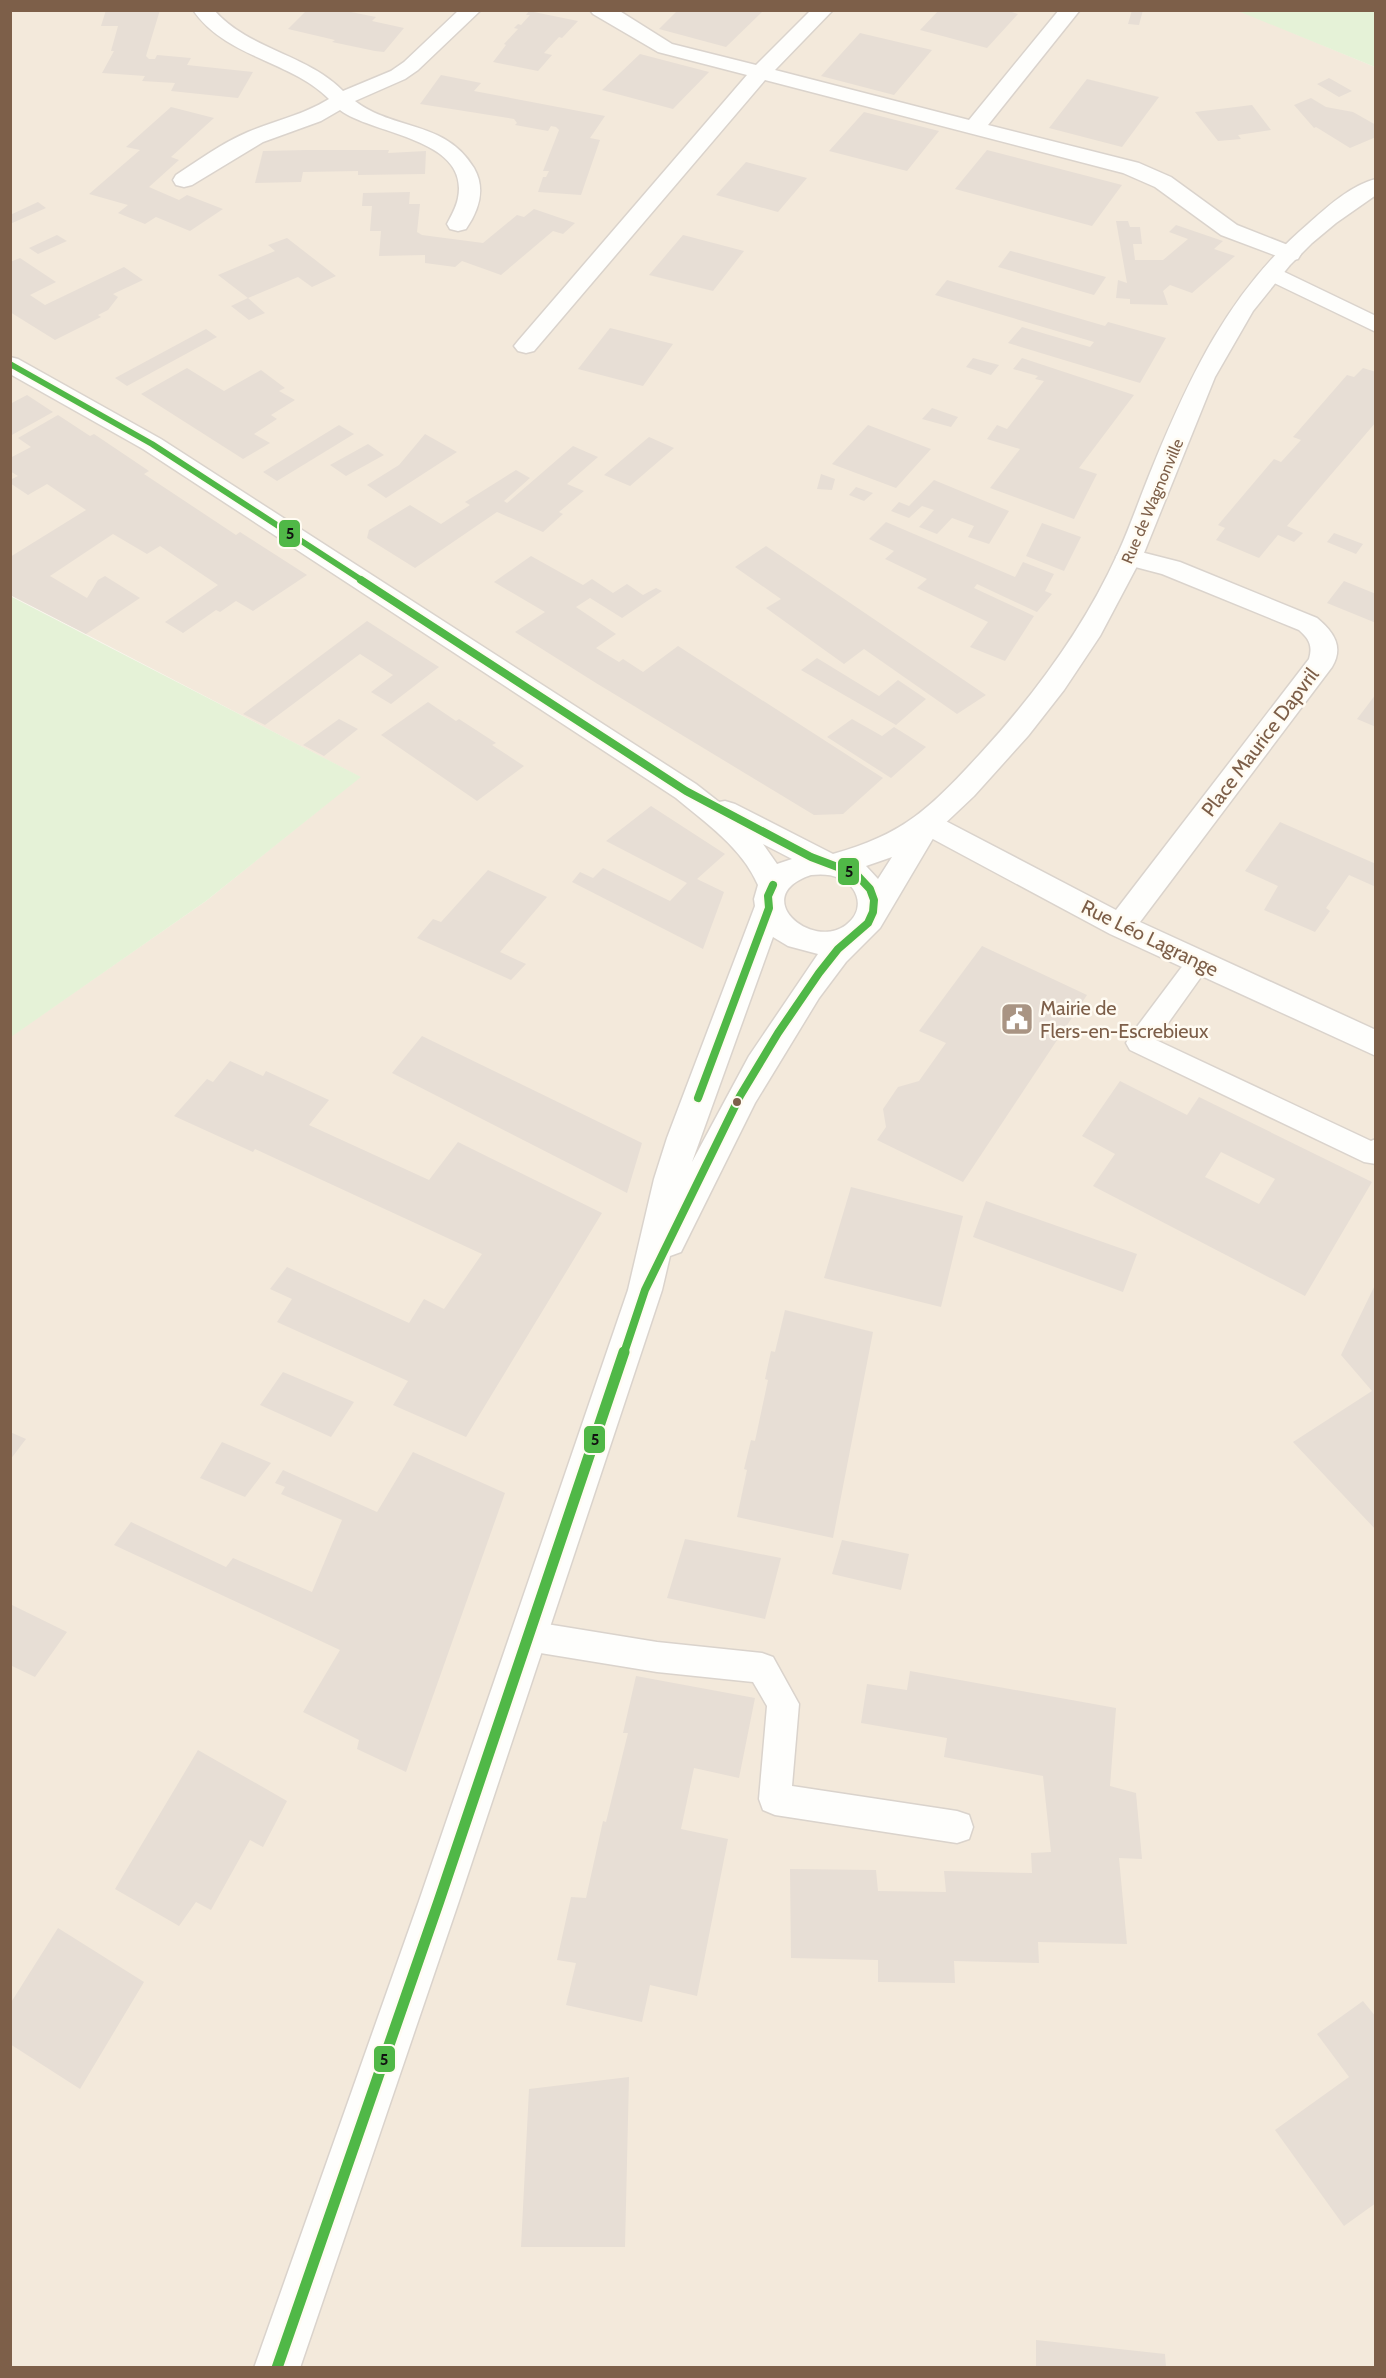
<svg xmlns="http://www.w3.org/2000/svg" width="1386" height="2378" viewBox="0 0 1386 2378" font-family="Cabin,sans-serif">
<style>
.residential{fill:#f3e9db}
.green{fill:#e5f2d7}
.building{fill:#e7ded5;fill-rule:evenodd}
.lines{fill:none;stroke-linecap:round;stroke-linejoin:round}
.service-casing{stroke:#dad3cc;stroke-width:3}
.minor-casing{stroke:#dad3cc;stroke-width:3}
.tertiary-casing{stroke:#dad3cc;stroke-width:3}
.service{fill:#fefefc;fill-rule:evenodd}
.minor{fill:#fefefc;fill-rule:evenodd}
.tertiary{fill:#fefefc;fill-rule:evenodd}
.bus-1-far2-casing{stroke:#fffbf2;stroke-width:9}
.bus-1-far1-casing{stroke:#fffbf2;stroke-width:12}
.bus-1-casing{stroke:#fffbf2;stroke-width:16}
.bus-1-far2{stroke:#50b847;stroke-width:6}
.bus-1-far1{stroke:#50b847;stroke-width:8}
.bus-1{stroke:#50b847;stroke-width:11}
.bus-dot{fill:#7d5f49;stroke:#fffbf2;stroke-width:2}
.labels{text-anchor:middle;stroke-width:5;stroke-linejoin:round;paint-order:stroke}
.far-street-label{font-size:16px;fill:#7d5f49;stroke:#fffbf2}
.street-label{font-size:20px;fill:#7d5f49;stroke:#fffbf2}
.poi-label{font-size:20px;fill:#7d5f49;stroke:#fffbf2;text-anchor:start}
.line-badge{stroke:#fffbf2;stroke-width:2}
.pale-badge-label{font-size:16px;text-anchor:middle;font-weight:bold;fill:#111}
</style>
<rect width="100%" height="100%" fill="#faf6ee"/>
<path class="residential" d="M1238 10 1375 67V2367H11L10 1037 206 901 360 777 11 595V11Z"/>
<path class="green" d="M1238 11H1375V67Z
M10 596 361 777 206 901 11 1037Z"/>
<path class="building" d="M106 10H160L146 56 149 59H155L157 55 191 58 187 65 253 72 238 98 171 91 175 83 142 81 145 76 102 73 114 51H111L118 26H101Z
M307 10 346 11 376 17 372 21 404 28 384 52 375 51 332 42 335 40 288 29Z
M678 10H757L762 12 726 47 659 29Z
M939 10H1005L1018 14 987 48 920 30Z
M1132 10H1143L1139 25 1128 24Z
M529 11 578 21 562 38 559 37 544 53 552 55 538 71 493 62 506 45 504 44 518 29 514 28 518 24 521 25 530 15H526Z
M860 33 932 50 894 95 821 76Z
M640 54 709 72 673 109 602 90Z
M441 75 481 83 474 91 605 116 590 138 600 140 581 195 538 192 543 177H546L549 171H543L559 130 556 127 551 126 548 131 515 125 517 123 514 119 420 104Z
M1329 78 1352 91 1339 97 1317 84Z
M1087 79 1159 97 1122 147 1049 128Z
M1311 98 1326 107 1353 112 1376 125V137L1350 148 1316 127 1314 128 1294 105Z
M1252 105 1271 130 1238 135 1241 139 1218 141 1195 112Z
M171 107 214 118 171 157 179 160 149 187 179 200 187 195 223 209 190 231 156 217 145 224 118 213 128 205 89 194 140 150 126 147Z
M864 112 939 131 907 171 829 151Z
M306 150H389L388 153 426 151 425 174 358 175V171L303 172 301 182 255 183 263 151Z
M987 150 1122 185 1092 226 955 189Z
M746 162 807 178 778 212 716 195Z
M410 192 409 204H420L417 232 422 235 483 243 517 215 524 217 534 209 575 223 563 234 553 231 501 275 462 261 455 267 425 263V255L379 256 381 231H370L372 206H362L363 193Z
M38 202 46 208 10 224V215Z
M1116 221H1128L1130 227H1140L1142 244H1133L1135 260H1163L1188 239 1169 232 1176 225 1223 241 1214 249 1235 256 1192 293 1170 285 1163 291 1168 305 1130 304V299L1116 298 1118 280 1127 283Z
M57 235 67 241 38 254 29 248Z
M683 235 744 251 713 291 649 275Z
M287 238 336 276 312 287 298 277 248 298 218 275 275 251 268 245Z
M1010 251H1011L1106 277 1094 295 998 267Z
M20 258 56 282 30 295 45 305 124 267 143 280 113 294 118 297 108 310 98 315 101 317 55 340 10 312V262Z
M947 280 1105 326 1108 322 1166 338 1140 383 1008 343 1022 327 1090 347 1094 342 935 295Z
M248 298 265 313 249 320 231 306Z
M610 328 673 344 643 386 578 369Z
M206 329 217 337 127 386 115 378Z
M973 358 999 365 991 375 966 367Z
M1022 358 1134 395 1079 468 1097 474 1074 519 990 488 1020 449 987 439 997 425 1007 429 1044 381 1035 379 1038 376 1013 369Z
M187 368 224 391 261 370 285 388 279 391 295 400 271 415 277 419 254 434 270 443 243 459 141 394Z
M1363 368 1376 372V422L1287 526 1303 533 1294 542 1278 535 1259 558 1216 540 1225 528 1218 525 1274 459 1281 462 1301 440 1293 437 1347 375 1354 377Z
M27 395 53 412 10 436V404Z
M932 408 958 417 951 427 922 419Z
M58 415 90 436 94 434 149 471 144 474 236 535 240 532 307 575 253 611 236 601 220 612 216 610 183 633 165 622 218 585 160 546 147 554 113 534 50 576 87 598 98 580 105 576 140 598 86 634 10 595V557L86 510 47 484 28 495 10 483V480L18 476 10 471V458L31 447 18 438Z
M339 425 354 434 277 481 263 472Z
M868 425 931 449 896 488 832 464Z
M425 434 457 452 386 498 367 485 399 465Z
M649 437 674 448 630 486 604 475Z
M368 444 384 455 346 476 330 465Z
M573 446 598 457 567 484 584 491 559 512 563 514 543 532 497 512 415 568 367 538 369 530 410 505 441 524 470 505 465 502 516 470 530 478 504 501 507 503Z
M821 474 835 479 832 490 817 489Z
M934 480 1009 511 989 544 968 537 974 526 952 518 937 534 919 527 934 510 922 506 909 518 891 511 899 502 909 506Z
M856 487 873 493 864 501 849 495Z
M886 522 1015 577 1023 562 1054 574 1045 591 1052 594 1037 612 977 584 974 588 1034 616 1005 661 970 647 988 622 917 588 927 579 885 559 894 551 869 539Z
M1042 523 1081 537 1064 571 1026 556Z
M1334 533 1363 544 1356 554 1327 542Z
M766 546 986 695 957 714 864 649 844 664 766 608 781 599 735 567Z
M531 556 583 585 592 579 613 593 627 584 643 595 656 588 662 591 622 618 590 598 576 607 616 634 596 648 619 662 623 659 643 672 678 646 883 778 843 814 814 815 596 683 515 632 545 612 494 582Z
M1344 581 1376 594V623L1327 603Z
M367 621 439 667 391 704 371 692 393 675 360 654 265 725 243 714Z
M817 658 879 696 898 680 926 699 896 725 801 670Z
M1376 694V727L1357 719Z
M428 702 456 721 459 719 496 743 492 745 524 766 477 801 381 735Z
M339 719 358 729 324 756 303 745Z
M852 719 882 736 894 727 926 747 891 778 827 737Z
M651 806 725 854 697 879 724 892 703 949 572 882 580 872 593 878 603 868 670 901 687 883 606 841Z
M1280 822 1376 864V887L1349 875 1326 908 1330 911 1315 932 1264 910 1278 886 1245 871Z
M488 870 547 897 500 952 526 964 511 980 417 938 433 919 441 922Z
M982 946 1087 995 963 1182 877 1140 886 1127 883 1109 898 1087 919 1081 946 1043 919 1031Z
M422 1036 642 1143 627 1193 392 1073Z
M230 1061 263 1076 266 1071 329 1100 309 1125 429 1180 458 1142 602 1213 466 1437 393 1405 408 1381 277 1322 292 1299 270 1289 287 1267 409 1323 424 1299 444 1309 482 1254 255 1149 253 1152 174 1116 207 1079 213 1082Z
M1120 1081 1187 1115 1199 1097 1372 1182 1305 1296 1093 1186 1115 1154 1082 1136ZM1221 1152 1275 1179 1259 1204 1205 1177Z
M851 1187 963 1216 941 1307 824 1278Z
M986 1201 1137 1254 1123 1292 973 1237Z
M1376 1283V1530L1293 1442 1372 1391 1341 1355Z
M785 1310 873 1332 833 1538 737 1517 747 1470 744 1469 751 1440 755 1441 768 1380 765 1379 771 1351 775 1352Z
M283 1372 354 1402 331 1437 260 1405Z
M10 1432 26 1439 10 1460Z
M222 1442 271 1463 245 1497 200 1478Z
M413 1452 505 1493 406 1772 357 1749 359 1740 303 1712 340 1650 114 1545 131 1522 226 1567 233 1558 312 1592 342 1520 281 1494 285 1487 275 1483 283 1470 377 1512Z
M685 1539 781 1558 765 1619 667 1598Z
M842 1540 909 1554 901 1590 832 1574Z
M10 1604 67 1632 35 1677 10 1665Z
M910 1671 1116 1708 1110 1786 1136 1793 1142 1859 1119 1858 1127 1944 1038 1942 1039 1963 954 1961 955 1983 878 1982V1960L791 1958 790 1869 876 1870 878 1891 946 1892 944 1871 1032 1873 1031 1853 1051 1852 1043 1776 944 1757 947 1738 861 1723 867 1684 907 1690Z
M636 1676 755 1698 739 1778 694 1768 681 1829 728 1839 697 1996 650 1985 642 2022 566 2005 576 1963 557 1960 571 1897 586 1898 603 1821 606 1822 628 1733H623Z
M198 1750 287 1801 263 1847 250 1840 211 1910 196 1902 179 1926 115 1889Z
M58 1928 144 1982 80 2089 10 2044V2004Z
M1363 2001 1376 2017V2203L1344 2226 1275 2130 1349 2077 1317 2034Z
M629 2077 625 2247H521L529 2089Z
M1036 2340 1165 2354 1166 2367H1036Z"/>
<g class="lines">
<g class="service-casing">
<path id="service" d="M1199 954 1208 956 1211 963 1156 1040 1371 1141 1376 1139V1164L1364 1162 1130 1050 1126 1043 1130 1036 1190 956Z
M528 1621 657 1642 762 1653 773 1657 799 1704 792 1786 957 1811 969 1815 973 1827 969 1839 957 1843 775 1815 763 1810 759 1799 767 1706 753 1682 657 1672 528 1651 517 1646 512 1636 517 1626Z"/>
</g>
<g class="minor-casing">
<path id="minor" d="M193 10H214C249 50 307 54 343 91L391 71 404 62 459 10H481L418 70 405 79 355 101C394 131 445 120 474 168 486 189 479 210 466 229L458 231 450 229 447 224C451 216 456 208 458 198 470 138 373 135 340 110L321 121 263 142 192 185 184 187 176 185 173 180 176 175C199 160 222 143 248 132 276 120 301 116 329 99 290 60 226 58 193 10Z
M590 10H618L672 44 756 65 811 10H833L775 70 969 120 1059 10H1080L988 125 1139 163 1171 177 1237 225 1298 249 1301 254 1298 259 1290 261 1221 235 1155 187 1123 173 765 80 534 351 526 353 518 351 514 346 518 341 747 75 658 52 593 14Z
M1272 266 1376 316V332L1264 278 1261 273 1264 268Z
M1129 549 1180 562 1317 618C1334 632 1344 647 1332 667L1140 922 1376 1030V1056L1110 934 918 831 914 824 918 817 928 814 938 817 1116 910 1309 659C1313 645 1309 639 1299 630L1162 574 1120 563 1116 557 1120 551Z"/>
</g>
<g class="tertiary-casing">
<path id="tertiary" d="M1376 179V195L1336 223 1312 243 1290 265 1253 311 1215 377 1144 553 1100 636 1064 690 1028 736 974 796 938 830 880 928 846 962 819 998 755 1103 681 1252 670 1256 662 1290 459 1901 300 2368H254L419 1901 628 1290 654 1179 667 1138 755 906 754 899 758 885C742 848 706 823 676 798L143 449 10 374V357L18 359 161 439 696 784 719 802 725 801 735 804 833 854C905 834 931 807 980 754 1035 694 1084 628 1118 553 1130 527 1139 500 1150 473 1189 378 1228 292 1308 224 1327 207 1351 185 1376 179ZM763 844 792 859 777 864ZM892 857 878 879 866 866ZM811 875C820 874 831 874 839 878 860 887 865 911 846 925 811 951 748 896 811 875ZM773 937 788 946 818 954 749 1056 692 1162Z"/>
</g>
<use href="#service" class="service"/>
<use href="#minor" class="minor"/>
<use href="#tertiary" class="tertiary"/>
<g class="bus-1-far2-casing">
<path id="bus-1-far2" d="M10 364 152 444 363 581"/>
</g>
<g class="bus-1-far1-casing">
<path id="bus-1-far1" d="M361 580 686 791 811 857 856 874 870 889 874 900 873 912 868 923 838 949 819 973 778 1033 740 1096 645 1290 624 1353
M698 1098 769 908 768 896 773 885"/>
</g>
<g class="bus-1-casing">
<path id="bus-1" d="M277 2368 439 1901 624 1352"/>
</g>
<use href="#bus-1-far2" class="bus-1-far2"/>
<use href="#bus-1-far1" class="bus-1-far1"/>
<use href="#bus-1" class="bus-1"/>
</g>
<defs>
<g id="civic-square" transform="scale(1.725)"><rect x="-9" y="-9" width="18" height="18" rx="4" fill="#a99483" stroke="#fffbf2"/><path d="M-.6-6.5H3V-4.5H.6V-3L4-1V1h2V6H-6V1h2V-1L-.6-3ZM-1.2 2.5V6h2.4V2.5Z" fill="#fff"/></g>
</defs>
<g fill-rule="evenodd">
<use href="#civic-square" x="1017" y="1019"/>
</g>
<circle class="bus-dot" cx="737" cy="1102" r="5"/>
<g class="labels">
<g class="far-street-label">
<text transform="translate(1152 501) rotate(-67)" y="6">Rue de Wagnonville</text>
</g>
<g class="street-label">
<text transform="translate(1260 742) rotate(-53)" y="7">Place Maurice Dapvril</text>
<text transform="translate(1150 938) rotate(26)" y="7">Rue Léo Lagrange</text>
</g>
<g class="poi-label">
<text x="1040" y="1015">Mairie de<tspan x="1040" dy="23">Flers-en-Escrebieux</tspan></text>
</g>
</g>
<g class="line-badge">
<rect x="278" y="519" width="23" height="29" rx="6" fill="#50b847"/>
<rect x="837" y="857" width="23" height="29" rx="6" fill="#50b847"/>
<rect x="583" y="1425" width="23" height="29" rx="6" fill="#50b847"/>
<rect x="373" y="2045" width="23" height="28" rx="6" fill="#50b847"/>
</g>
<g class="pale-badge-label">
<text x="290" y="539">5</text>
<text x="849" y="877">5</text>
<text x="595" y="1445">5</text>
<text x="384" y="2065">5</text>
</g>
<rect width="1386" height="2378" fill="none" stroke="#7d5f49" stroke-width="24"/>
</svg>
